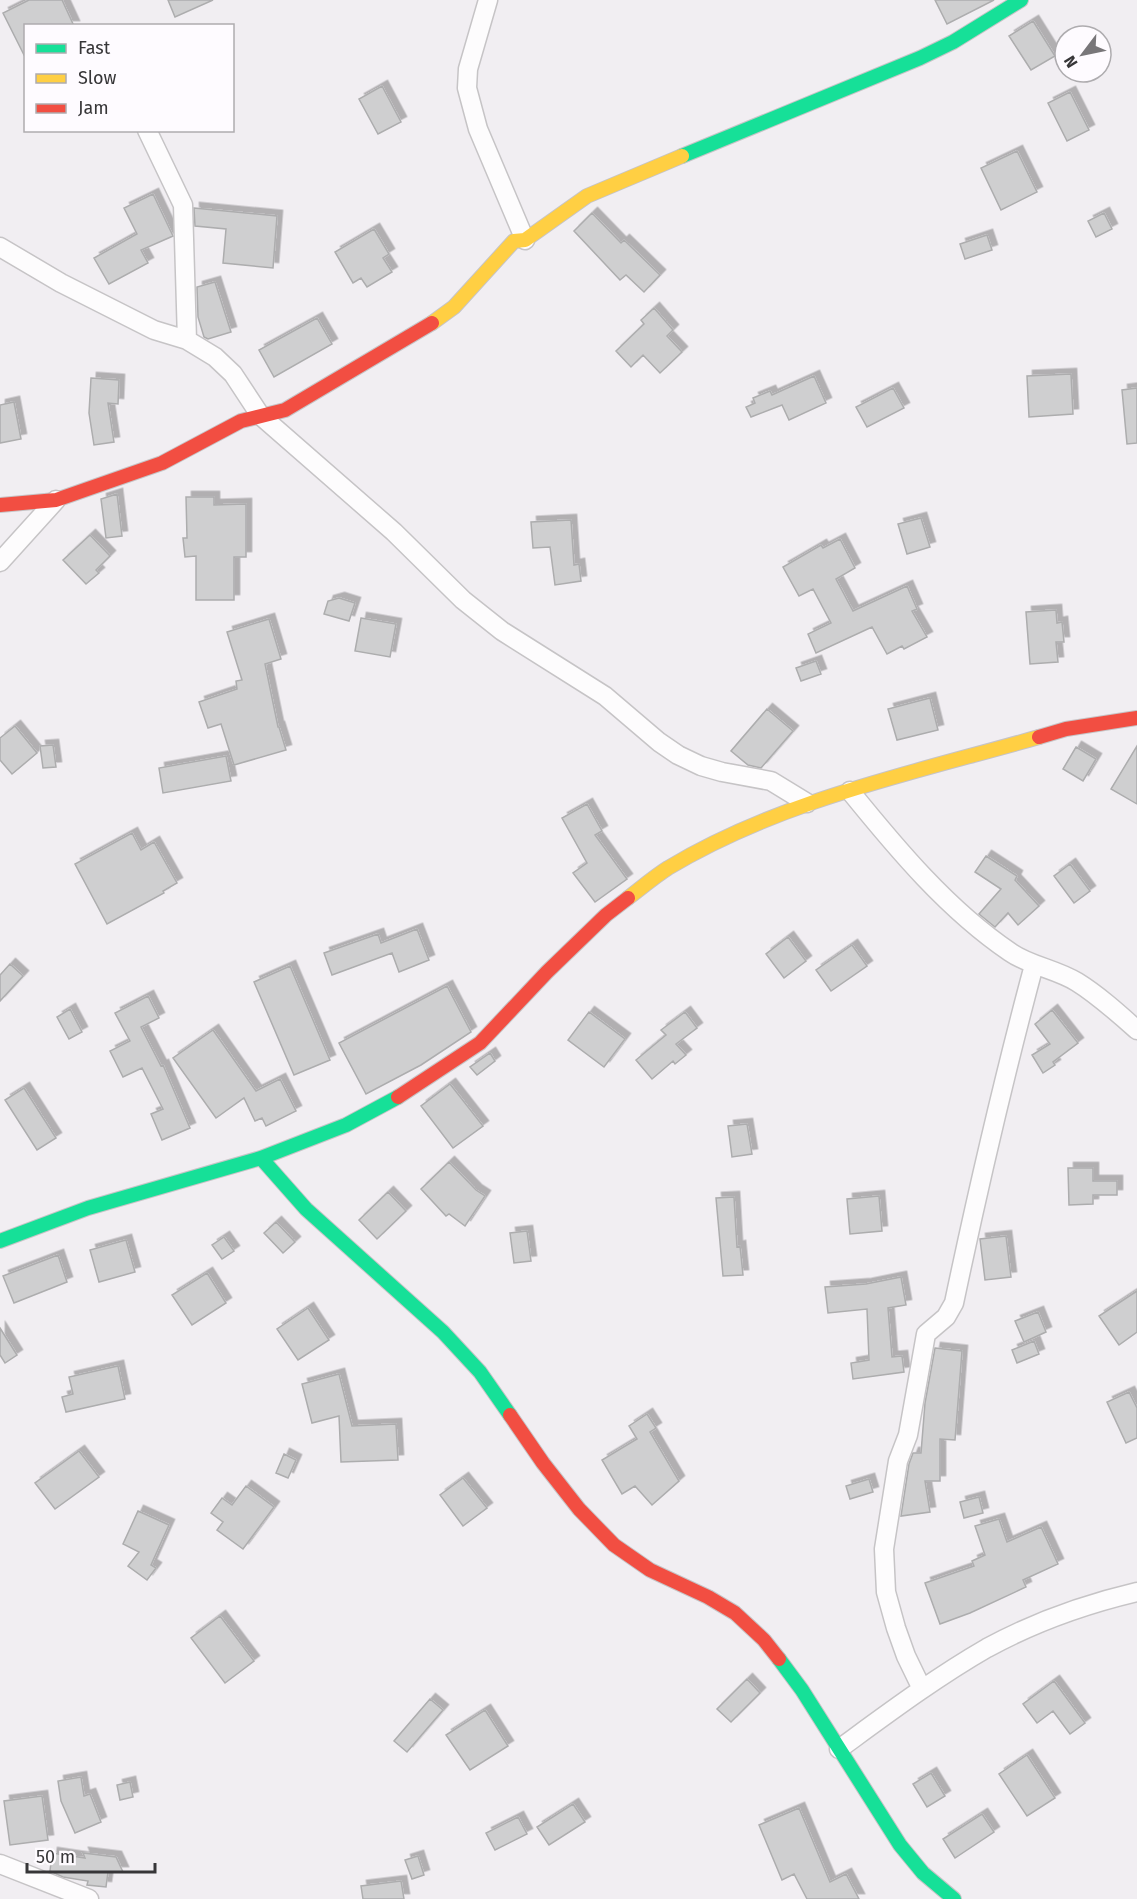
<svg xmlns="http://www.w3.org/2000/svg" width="1137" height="1899" viewBox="0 0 1137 1899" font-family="'Fira Sans',sans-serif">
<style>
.building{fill:#cfcfd0;stroke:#adadae;stroke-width:1.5;filter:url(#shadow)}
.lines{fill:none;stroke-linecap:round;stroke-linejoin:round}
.street-casing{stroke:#c6c4c6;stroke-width:21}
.fast-casing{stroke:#c6c4c6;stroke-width:16}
.slow-casing{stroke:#c6c4c6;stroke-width:16}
.jam-casing{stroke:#c6c4c6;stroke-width:16}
.street{stroke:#fdfcfd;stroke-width:18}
.fast{stroke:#16e098;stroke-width:14}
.slow{stroke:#ffcf43;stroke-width:14}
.jam{stroke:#f24e42;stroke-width:14}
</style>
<defs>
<filter id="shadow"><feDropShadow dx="5.5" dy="-5.5" stdDeviation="0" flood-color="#0004"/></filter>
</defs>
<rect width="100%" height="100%" fill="#f1eef2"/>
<path class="building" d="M29 0H62L74 26H26V59L3 13Z
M168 0H213L175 17Z
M935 0H994L947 24Z
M1033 21 1055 56 1031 70 1009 36Z
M382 86 401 122 378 134 359 99Z
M1070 92 1089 130 1067 141 1048 103Z
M1017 151 1037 192 1001 210 981 168Z
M153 194 173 236 141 250 148 263 109 284 94 258 137 234 124 208Z
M194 208 277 216 273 268 223 263 226 229 195 226Z
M592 213 621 243 624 240 660 275 644 292 626 275 620 280 574 231Z
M1104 213 1112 229 1096 237 1088 221Z
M374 229 389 254 383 258 392 272 367 287 361 278 353 283 335 252Z
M987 235 992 250 965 259 960 244Z
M215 282 231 332 208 339 204 337 198 317 197 287Z
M654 308 673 330 667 336 682 352 660 373 643 355 631 367 616 351 644 324 641 320Z
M317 318 332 344 274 377 259 350Z
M1071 374 1073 414 1029 417 1027 376Z
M814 376 826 403 789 420 782 405 751 417 746 407 755 403 753 398 770 391 772 395Z
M91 378 119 380 118 404 108 403 114 442 94 445 89 413Z
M893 388 904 408 867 427 856 407Z
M1137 388V443L1127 444 1122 390Z
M14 402 21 439 0 443V405Z
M117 494 122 536 106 538 101 499Z
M186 497H214V505L246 504V557H234V600H196V556L185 557 183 538H187Z
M921 518 930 547 907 554 898 524Z
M571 520 574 565 579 564 581 581 555 585 550 547 533 548 531 522Z
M90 535 110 556 96 570 99 573 86 584 63 560Z
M840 539 855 568 836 579 853 611 907 586 917 609 912 611 927 637 904 649 902 646 887 654 872 627 816 653 808 634 831 623 813 589 799 596 783 567 821 545 823 548Z
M339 598 355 603 349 621 324 614 328 601Z
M1056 610 1057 623 1062 622 1064 642H1056L1058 662 1030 664 1026 612Z
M361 618 396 624 390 657 355 651Z
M269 619 281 659 265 664 278 727H279L286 750 234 765 221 724 208 728 199 702 237 689 236 681 242 680 227 632Z
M816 661 821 674 801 681 796 668Z
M930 698 938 730 897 740 888 709Z
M767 709 793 731 761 768 748 765 731 751Z
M15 726 37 753 12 774 0 760V738Z
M53 745 56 767 43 768 40 746Z
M1137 746V804L1111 789Z
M1076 747 1096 759 1083 781 1063 769Z
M226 756 231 781 163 793 159 768Z
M587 804 602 831 595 835 627 879 595 902 573 873 587 863 562 818Z
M132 833 141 850 154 842 177 883 163 891 164 893 107 924 75 864Z
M986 856 1017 876 1015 880 1039 906 1018 925 1008 913 995 927 979 914 1001 889 975 872Z
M1070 864 1090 891 1074 903 1054 876Z
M417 929 429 960 399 972 392 953 332 975 324 953 378 934 381 943Z
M788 937 806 961 784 978 766 954Z
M852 945 867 966 831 991 816 970Z
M10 964 23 976 0 1001V975Z
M290 966 330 1060 294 1075 254 982Z
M447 986 471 1032 421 1065 366 1094 339 1043Z
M148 996 159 1018 141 1027 161 1066 163 1065 190 1128 162 1140 151 1114 163 1109 142 1068 123 1077 110 1051 130 1041 115 1013Z
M70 1009 82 1032 69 1039 57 1017Z
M1052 1010 1078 1043 1053 1062 1055 1065 1043 1073 1032 1055 1050 1044 1035 1024Z
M589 1012 625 1039 604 1067 568 1040Z
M685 1012 697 1028 676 1044 686 1055 675 1064 673 1061 652 1079 636 1060 666 1035 661 1030Z
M213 1030 256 1091 280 1079 296 1111 266 1126 262 1118 255 1121 244 1098 216 1118 173 1058Z
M490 1053 495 1061 477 1075 470 1067Z
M450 1084 483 1126 453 1148 421 1106Z
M24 1088 56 1138 37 1150 5 1100Z
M747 1124 752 1154 732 1157 728 1126Z
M449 1162 476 1190 485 1196 465 1226 449 1214 446 1216 421 1189Z
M1068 1168H1093V1181H1117V1195H1093V1204L1069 1205Z
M388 1192 406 1211 377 1239 359 1220Z
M879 1196 882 1231 850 1234 847 1199Z
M734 1197 737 1247 740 1246 743 1275 723 1276 716 1198Z
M276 1222 295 1242 283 1253 264 1233Z
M527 1231 531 1261 514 1263 510 1233Z
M1006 1236 1011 1277 985 1280 980 1239Z
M224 1237 234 1251 222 1259 212 1245Z
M126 1240 135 1272 99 1282 90 1250Z
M58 1255 67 1282 14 1303 3 1276Z
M207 1273 226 1303 192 1325 172 1295Z
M901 1277 906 1305 888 1308 892 1357 902 1356 904 1372 853 1379 851 1363 869 1360 867 1309 828 1313 825 1287 866 1284Z
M1137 1291V1332L1119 1345 1099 1316Z
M308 1308 329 1340 298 1360 277 1329Z
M1038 1312 1046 1332 1024 1342 1015 1321Z
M0 1328 17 1355 5 1363 0 1355Z
M1034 1341 1039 1354 1017 1363 1012 1350Z
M935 1348 962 1351 955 1440 940 1439V1481H925L930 1512 901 1516 909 1464 913 1453H921L925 1403Z
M118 1366 125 1399 66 1412 62 1397 73 1394 69 1377Z
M339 1374 352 1426 396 1424 398 1460 341 1462 339 1416 312 1423 302 1384Z
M1129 1392 1137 1408V1438L1126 1443 1107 1402Z
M647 1414 656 1428 650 1432 679 1481 652 1505 635 1486 622 1494 602 1460 637 1439 629 1426Z
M79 1451 99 1477 55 1509 35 1483Z
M284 1454 296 1460 288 1478 276 1473Z
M463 1478 487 1508 463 1526 440 1495Z
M869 1479 873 1492 850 1499 846 1486Z
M246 1486 274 1507 243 1549 217 1530 223 1522 211 1513 222 1498 232 1505Z
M979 1497 983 1513 964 1518 960 1502Z
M138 1511 169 1525 151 1565 156 1568 147 1580 128 1566 139 1552 123 1544Z
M999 1519 1007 1542 1041 1527 1058 1564 1023 1580 1026 1587 970 1613 940 1624 925 1583 974 1566 972 1561 985 1555 975 1526Z
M220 1616 254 1661 225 1683 191 1638Z
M747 1679 760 1693 731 1722 717 1709Z
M1054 1681 1085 1723 1070 1734 1053 1711 1037 1723 1023 1704Z
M430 1699 443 1710 407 1752 394 1741Z
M485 1710 508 1746 470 1770 446 1735Z
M1027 1755 1055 1798 1027 1816 999 1774Z
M931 1773 945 1796 927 1807 913 1784Z
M81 1777 84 1796 90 1794 101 1822 75 1833 61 1801 58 1781Z
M130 1782 133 1797 120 1800 117 1785Z
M42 1796 48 1840 10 1845 4 1801Z
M573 1804 585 1822 549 1845 537 1827Z
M799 1808 830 1882 846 1874 859 1899H807L794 1874 782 1880 759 1825Z
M982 1814 994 1832 955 1858 943 1839Z
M518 1817 527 1834 495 1850 486 1833Z
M52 1853 85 1858 83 1853 116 1857 123 1872H108L106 1887 87 1885 88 1881 63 1877 50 1871Z
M418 1856 424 1875 412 1879 405 1860Z
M401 1881 404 1899H363L361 1886Z"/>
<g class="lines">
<g class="street-casing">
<path id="street" d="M488 0 468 69 467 88 478 129 525 240
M147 130 183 205 187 340
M0 247 61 283 154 330 187 340 215 357 233 374 260 415 394 532 463 600 502 631 605 696 659 742 678 755 701 766 722 772 771 781 807 803
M0 562 56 500
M850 791C897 849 948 910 1010 952 1030 966 1056 969 1077 982 1098 995 1118 1013 1137 1030
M922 1689 906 1656 896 1628 886 1592 884 1549 898 1461 908 1435 926 1334 946 1317 954 1303C978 1189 1004 1077 1034 965
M839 1749C887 1714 935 1678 987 1648 1033 1623 1086 1604 1137 1592
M0 1864 89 1899"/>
</g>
<g class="fast-casing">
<path id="fast" d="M682 156 920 58 953 42 1021 0
M261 1158 306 1209 443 1332 480 1372 510 1415
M0 1241 88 1208 261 1158 346 1125 398 1097
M779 1659 802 1690 900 1845 923 1873 954 1899"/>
</g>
<g class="slow-casing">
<path id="slow" d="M432 323 454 307 514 241 525 240 587 196 682 156
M628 898C641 888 654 877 668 868 781 800 913 773 1039 737"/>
</g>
<g class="jam-casing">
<path id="jam" d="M0 505 56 500 162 463 241 421 285 410 432 323
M1039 737 1066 729 1137 718
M398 1097 480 1043 547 972 606 915 628 898
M510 1415 543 1463 579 1509 614 1545 650 1570 708 1597 735 1613 764 1640 779 1659"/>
</g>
<use href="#street" class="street"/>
<use href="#fast" class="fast"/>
<use href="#slow" class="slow"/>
<use href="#jam" class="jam"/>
</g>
<rect x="24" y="24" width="210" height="108" fill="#fefbff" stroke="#aeacaf" stroke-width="1.5"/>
<rect x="36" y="44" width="30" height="9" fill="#16e098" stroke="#aeacaf" stroke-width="1.5"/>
<text x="78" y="54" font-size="18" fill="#373638">Fast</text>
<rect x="36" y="74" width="30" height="9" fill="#ffcf43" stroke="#aeacaf" stroke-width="1.5"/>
<text x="78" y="84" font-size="18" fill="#373638">Slow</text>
<rect x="36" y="104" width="30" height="9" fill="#f24e42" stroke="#aeacaf" stroke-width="1.5"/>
<text x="78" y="114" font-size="18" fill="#373638">Jam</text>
<g transform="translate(1083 54) rotate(238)"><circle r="28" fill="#fefbff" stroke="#aeacaf" stroke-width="1.5"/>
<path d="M0-4.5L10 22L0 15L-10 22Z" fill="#787679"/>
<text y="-9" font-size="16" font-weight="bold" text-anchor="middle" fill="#373638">N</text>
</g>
<path d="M27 1863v9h128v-9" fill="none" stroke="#373638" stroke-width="3"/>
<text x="36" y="1863" font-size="18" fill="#373638" stroke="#fefbff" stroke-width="4.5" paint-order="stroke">50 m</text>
</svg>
